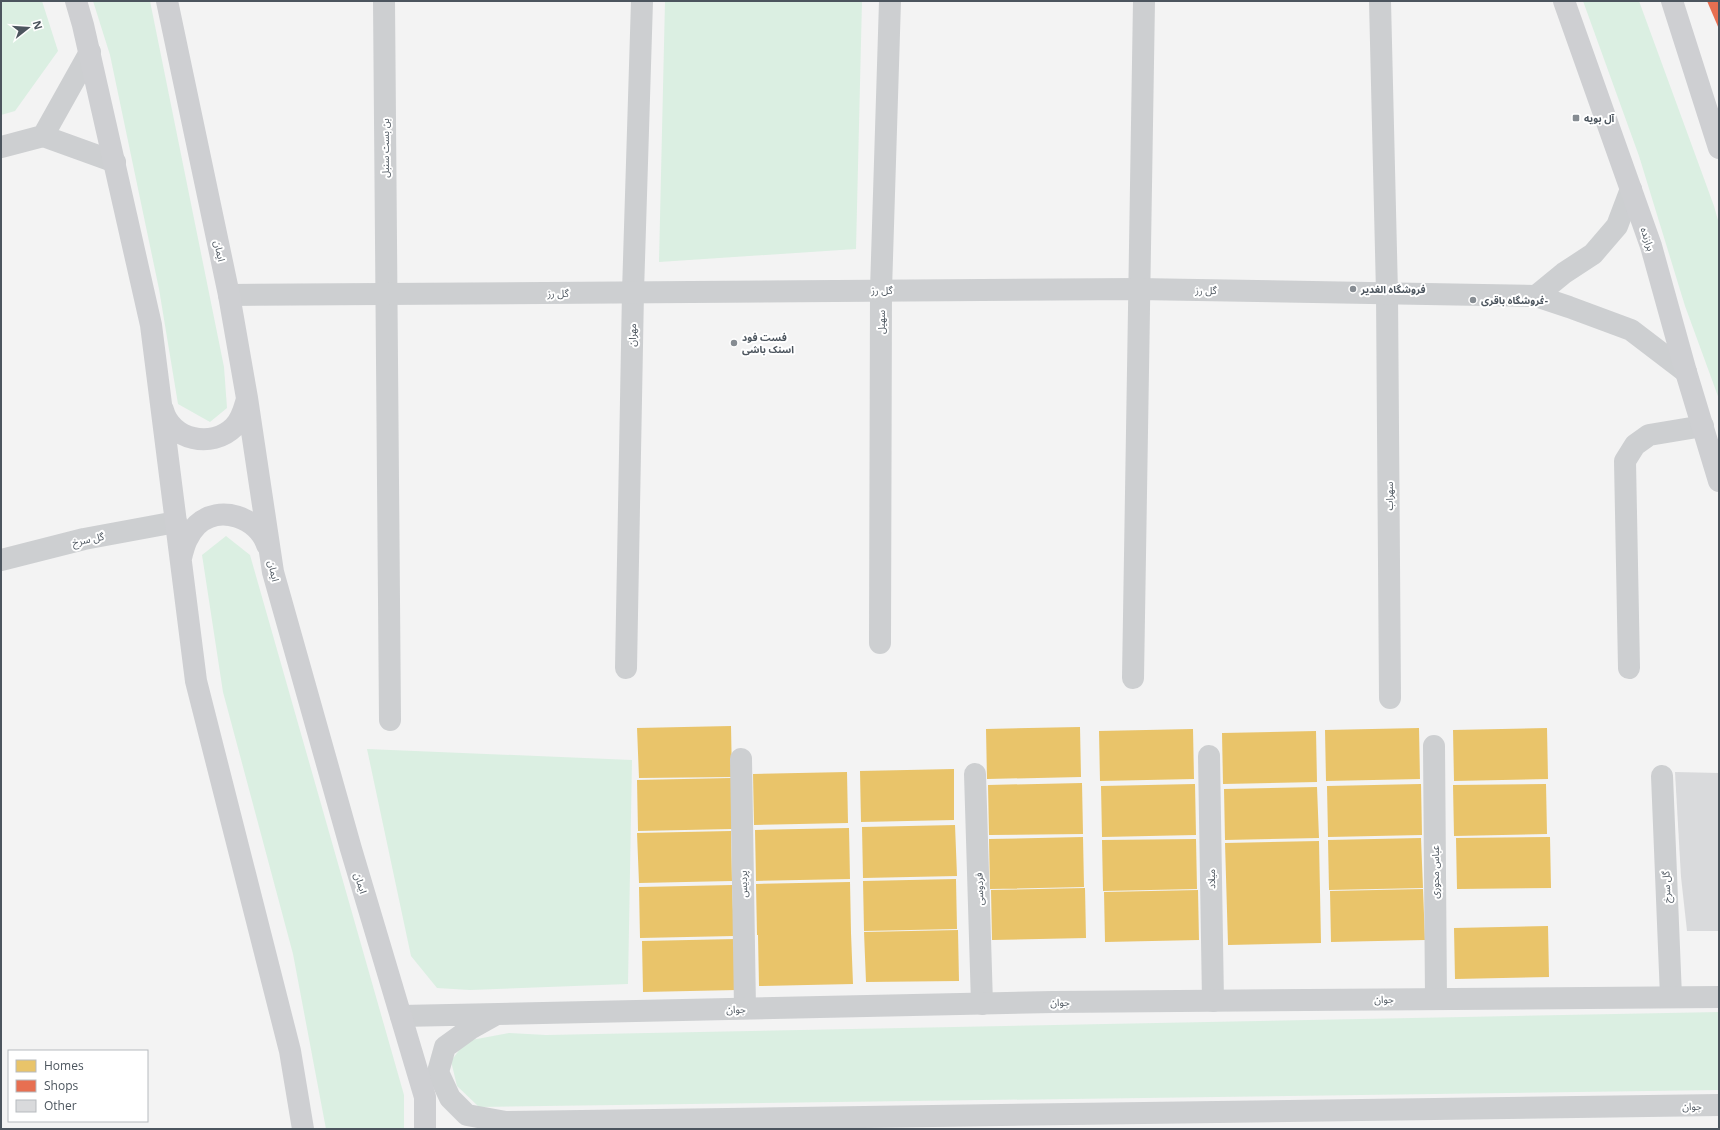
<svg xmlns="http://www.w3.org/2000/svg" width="1720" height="1130" viewBox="0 0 1720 1130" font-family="'Open Sans','Noto Sans Arabic',sans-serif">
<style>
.green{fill:#dbefe2}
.homes{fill:#e9c46a}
.shops{fill:#e76f51}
.building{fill:#d9dadc}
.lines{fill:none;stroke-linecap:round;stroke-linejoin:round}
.minor{stroke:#cdcfd1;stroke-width:22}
.tertiary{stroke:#cdcfd1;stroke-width:22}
.secondary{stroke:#cecfd2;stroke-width:22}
.poi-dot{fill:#868c92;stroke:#fff;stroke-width:1.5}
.labels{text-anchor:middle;stroke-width:4;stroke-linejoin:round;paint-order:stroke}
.poi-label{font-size:10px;font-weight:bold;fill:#4c555e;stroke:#fff;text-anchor:start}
.street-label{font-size:10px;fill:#4c555e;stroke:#fff}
</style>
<rect width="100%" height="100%" fill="#f3f3f3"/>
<path class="green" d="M1 1H42L58 51 15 111 1 115Z
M93 1H150L224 367 227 408 210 422 178 404 159 289 110 55Z
M665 1H862L856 249 659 262Z
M1583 1H1639L1714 206 1719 224V399L1685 306 1639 156Z
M226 536 250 555 404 1095V1129H326L293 954 223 692 202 555Z
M367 749 632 760 628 984 470 990 437 988 411 956Z
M1719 1012V1090L479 1107 457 1086 451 1061 466 1041 509 1033 546 1035Z"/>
<path class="homes" d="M731 726 732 777 639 778 637 728Z
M1080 727 1081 777 987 779 986 729Z
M1419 728 1420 779 1326 781 1325 730Z
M1547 728 1548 779 1454 781 1453 730Z
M1193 729 1194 779 1100 781 1099 731Z
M1316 731 1317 782 1223 784 1222 733Z
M954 769V820L861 822 860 771Z
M847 772 848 823 754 825 753 774Z
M731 778 732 829 638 831 637 780Z
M1082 783 1083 834 989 835 988 785Z
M1195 784 1196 835 1102 837 1101 786Z
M1421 784 1422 835 1328 837 1327 786Z
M1546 784 1547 834 1454 836 1453 785Z
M1317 787 1319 838 1225 840 1224 789Z
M955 825 957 876 863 878 862 827Z
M849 828 850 879 756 881 755 830Z
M731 831 732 881 639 883 637 833Z
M1083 837 1084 887 990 889 989 839Z
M1550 837 1551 888 1457 889 1456 838Z
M1421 838 1423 888 1329 890 1328 840Z
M1196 839 1197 889 1103 891 1102 840Z
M1319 841 1321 943 1228 945 1225 843Z
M956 879 957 929 864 931 863 881Z
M850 882 851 933 757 935 756 884Z
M732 885 734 936 640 938 639 887Z
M1085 888 1086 938 992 940 991 890Z
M1423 889 1425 940 1331 942 1330 891Z
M1198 890 1199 940 1105 942 1104 892Z
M1548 926 1549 977 1455 979 1454 928Z
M958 930 959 981 866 982 864 932Z
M851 933 853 984 759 986 758 935Z
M736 939 737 990 643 992 642 941Z"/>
<path class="shops" d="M1707 1H1719V29Z"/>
<path class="building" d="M1675 772 1719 773V931H1687L1681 877Z"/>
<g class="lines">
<path class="minor" d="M384 1 390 720
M1380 1 1387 293 1390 698
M880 643 881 290 890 1
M626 668 633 292 642 1
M1629 668 1625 461 1635 445 1649 435 1703 426
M1133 678 1144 1
M1434 746 1436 999
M1209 756 1213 1001
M741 759 745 1008
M975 774 982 1004
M1662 776 1671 997"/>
<path class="tertiary" d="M90 52 43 136 115 162
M1 147 43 136
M229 295 1138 289 1536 296 1569 307 1631 330 1686 372
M1536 296 1564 273 1593 254 1617 226 1631 189
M1 560 84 539 176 522
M495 1015 470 1029 445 1047 438 1072 450 1098 467 1115 506 1122
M401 1016 1053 1002 1719 997
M491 1129 506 1122 1719 1105"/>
<path class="secondary" d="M76 1 83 25 151 325 196 681 290 1051 303 1129
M167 1 229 295 247 398 273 572 351 849 425 1097V1129
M1564 1 1651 246 1686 372 1719 481
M1672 1 1719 148
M163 410C171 440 212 449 234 427 242 419 244 409 247 399
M181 558C184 546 187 535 197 525 219 504 258 517 267 545"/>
</g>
<g class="poi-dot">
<rect x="1572" y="114" width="8" height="8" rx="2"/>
<circle cx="1353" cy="289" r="4"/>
<circle cx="1473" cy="300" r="4"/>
<circle cx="734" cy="343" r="4"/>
</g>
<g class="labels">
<g class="poi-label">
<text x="1584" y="122">آل بویه</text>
<text x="1361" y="293">فروشگاه الغدیر</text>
<text x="1481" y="304">فروشگاه باقری-</text>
<text x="742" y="341">فست فود<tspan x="742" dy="12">اسنک باشی</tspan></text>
</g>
<g class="street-label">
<text transform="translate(385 148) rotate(-90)" y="4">بن بست سنبل</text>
<text transform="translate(1648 239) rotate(72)" y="4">برازنده</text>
<text transform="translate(220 251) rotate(78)" y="4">ایمان</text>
<text x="882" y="294">گل رز</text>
<text transform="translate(1206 290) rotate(1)" y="4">گل رز</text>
<text transform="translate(558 293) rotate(-1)" y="4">گل رز</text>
<text transform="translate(881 322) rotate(-90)" y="4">سهیل</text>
<text transform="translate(632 335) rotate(-89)" y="4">مهران</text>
<text transform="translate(1389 496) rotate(-90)" y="4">سهراب</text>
<text transform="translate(88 539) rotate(-12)" y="4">گل سرخ</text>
<text transform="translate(274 571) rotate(78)" y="4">ایمان</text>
<text transform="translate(1435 872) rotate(-90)" y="4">عباس محوری</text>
<text transform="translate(1211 879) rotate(-91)" y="4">میلاد</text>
<text transform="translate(361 883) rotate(73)" y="4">ایمان</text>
<text transform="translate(743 884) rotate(-91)" y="4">پردیس</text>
<text transform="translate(1666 887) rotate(-92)" y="4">گل سرخ</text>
<text transform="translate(979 889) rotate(-92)" y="4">فردوسی</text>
<text transform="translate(1384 999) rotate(-1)" y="4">جوان</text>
<text transform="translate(1060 1002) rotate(-1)" y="4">جوان</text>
<text transform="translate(736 1009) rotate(-1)" y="4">جوان</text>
<text transform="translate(1692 1106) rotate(-1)" y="4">جوان</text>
</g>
</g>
<rect width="1720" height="1130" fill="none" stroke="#4c555e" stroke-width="4"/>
<rect x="8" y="1050" width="140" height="72" fill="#ffffff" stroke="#b7bbbf"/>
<rect x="16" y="1060" width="20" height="12" fill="#e9c46a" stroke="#b7bbbf"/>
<text x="44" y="1070" font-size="12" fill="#4c555e">Homes</text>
<rect x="16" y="1080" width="20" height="12" fill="#e76f51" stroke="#b7bbbf"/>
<text x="44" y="1090" font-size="12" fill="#4c555e">Shops</text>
<rect x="16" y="1100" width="20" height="12" fill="#d9dadc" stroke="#b7bbbf"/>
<text x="44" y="1110" font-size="12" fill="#4c555e">Other</text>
<g transform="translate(28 28) rotate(73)" stroke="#ffffff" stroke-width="3" paint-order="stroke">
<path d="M0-3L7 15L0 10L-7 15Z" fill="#4c555e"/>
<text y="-6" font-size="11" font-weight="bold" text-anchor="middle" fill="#4c555e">N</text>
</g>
</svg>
